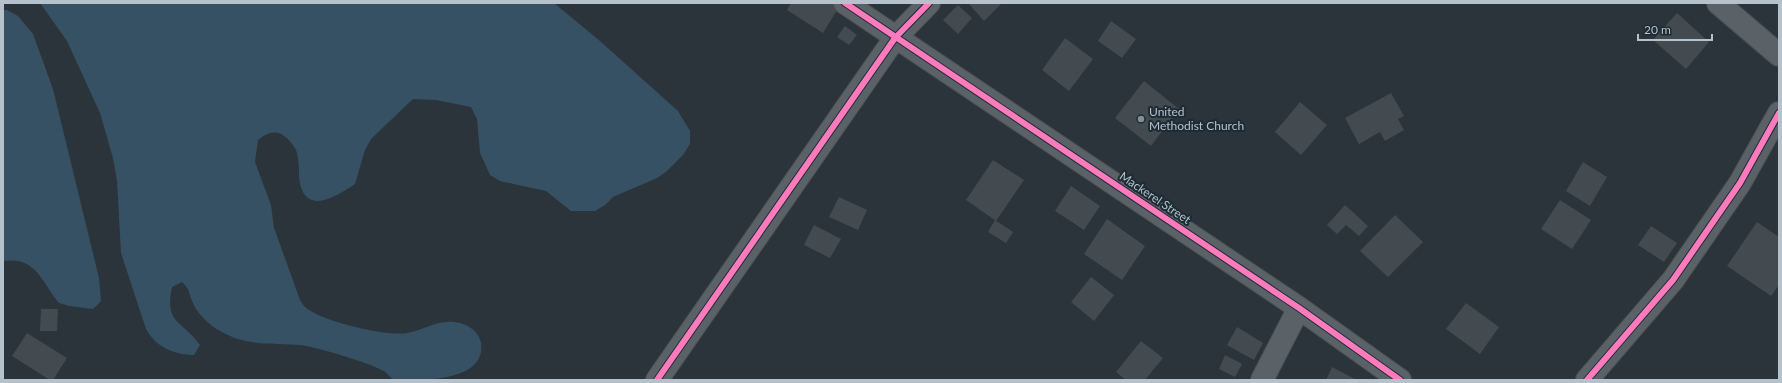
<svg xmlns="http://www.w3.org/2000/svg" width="1782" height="383" viewBox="0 0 1782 383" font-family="Lato,sans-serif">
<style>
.water{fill:#375164}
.building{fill:#434b50}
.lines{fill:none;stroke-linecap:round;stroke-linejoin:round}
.street-casing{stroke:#495054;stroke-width:24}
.street{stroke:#5b6267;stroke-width:22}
.cycleway-casing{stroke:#1d2b35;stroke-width:8}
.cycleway{stroke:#fd7abc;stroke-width:6}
.poi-dot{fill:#849098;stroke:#1d2b35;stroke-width:1.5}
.labels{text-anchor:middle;stroke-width:4;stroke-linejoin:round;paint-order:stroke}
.poi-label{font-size:12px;fill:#b5c1cb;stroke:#1d2b35;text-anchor:start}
.street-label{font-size:12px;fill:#b5c1cb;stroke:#1d2b35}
</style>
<rect width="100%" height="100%" fill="#2a343a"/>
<path class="water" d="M40 3H554L600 41 678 111 690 131V144L683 155 667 171 657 178 613 197 605 205 595 211H571L546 191 500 181 490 175 480 153 477 119 471 107 436 100 413 99 371 139 365 150 355 184C338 195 308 216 300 184 298 173 300 160 296 150 293 144 288 139 284 136 275 129 266 134 258 140L255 162 271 205 274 228 299 297C300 300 302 304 305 307 320 321 387 337 407 333 426 330 437 318 460 323 470 326 479 332 481 343 486 383 420 380 393 380 390 377 387 373 384 371 369 363 317 347 300 345 277 343 250 346 228 335 214 329 199 317 193 303 188 292 191 291 182 282L172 287C164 325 183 320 200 345L194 355C174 355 156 347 146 329L121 253 117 181 113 158 100 113 67 41Z
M3 10H7L18 16 33 34 53 89 99 278 101 301 93 309 69 306 59 303C42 283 37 256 3 261Z"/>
<path class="building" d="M791 3H832L839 7 823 33 787 10Z
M968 3H1002L984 21Z
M958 5 972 18 958 34 943 20Z
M1677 13 1709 42 1686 69 1653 40Z
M1111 21 1136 39 1122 58 1098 41Z
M845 26 857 35 849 45 837 37Z
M1065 38 1093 59 1069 91 1042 70Z
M1144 81 1179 109 1151 146 1115 118Z
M1391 93 1404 116 1398 119 1404 130 1385 141 1380 132 1359 144 1345 118Z
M1300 102 1327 125 1301 155 1275 132Z
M993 160 1024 180 996 221 966 200Z
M1583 162 1607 177 1590 206 1566 191Z
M1071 186 1100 206 1084 230 1055 211Z
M839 197 867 210 858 230 829 217Z
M1560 200 1591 220 1572 249 1541 229Z
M1345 205 1368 226 1359 236 1346 225 1337 234 1327 225Z
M1395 215 1423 242 1388 277 1360 251Z
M1107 219 1145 246 1122 280 1084 254Z
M995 220 1013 232 1006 243 988 232Z
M1757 222 1779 237V285L1771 296 1727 266Z
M814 225 841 239 830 258 804 245Z
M1651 226 1677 243 1664 262 1638 245Z
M1091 277 1114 295 1094 321 1071 302Z
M1466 303 1499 327 1480 354 1446 329Z
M41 309H58L57 331H40Z
M1237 327 1263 343 1254 360 1227 345Z
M27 333 67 358 53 380H50L12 356Z
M1141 341 1163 358 1145 380H1126L1116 372Z
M1225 355 1242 364 1235 377 1219 369Z
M1332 367 1357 380H1326Z"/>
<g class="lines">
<g class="street-casing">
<path id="street" d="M845 3 1299 308 1400 380
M1718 3 1779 55
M657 380 895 38 929 3
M1262 380 1299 308
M1587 380 1673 280 1740 183 1779 113"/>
</g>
<use href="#street" class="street"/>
<g class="cycleway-casing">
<path id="cycleway" d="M845 3 1299 308 1400 380
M657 380 895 38 929 3
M1587 380 1673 280 1740 183 1779 113"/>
</g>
<use href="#cycleway" class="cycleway"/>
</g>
<circle class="poi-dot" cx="1141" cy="119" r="4"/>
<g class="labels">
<g class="poi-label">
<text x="1149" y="116">United<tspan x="1149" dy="14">Methodist Church</tspan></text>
</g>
<g class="street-label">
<text transform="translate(1155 198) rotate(34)" y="4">Mackerel Street</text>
</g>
</g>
<rect width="1782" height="383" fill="none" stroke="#b5c1cb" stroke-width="8"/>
<path d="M1638 34v6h74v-6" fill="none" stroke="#b5c1cb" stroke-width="2"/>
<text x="1644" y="34" font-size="12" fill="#b5c1cb" stroke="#1d2b35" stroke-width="3" paint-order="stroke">20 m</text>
</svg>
